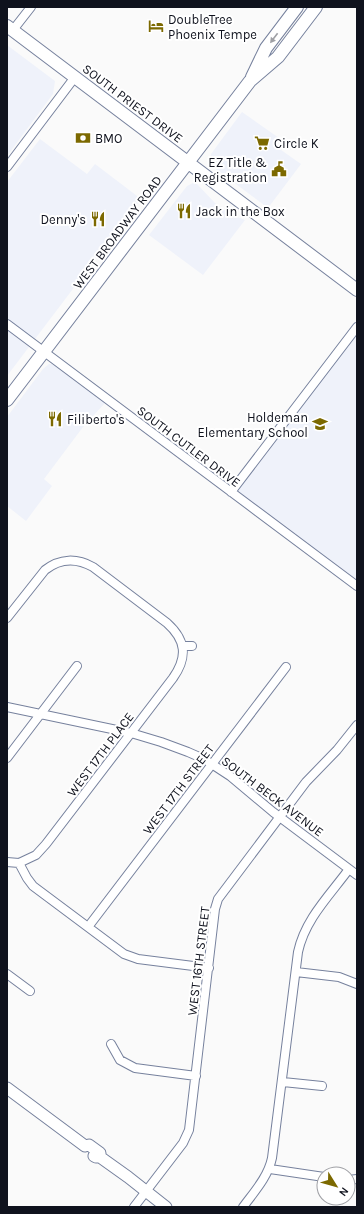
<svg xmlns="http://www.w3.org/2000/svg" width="364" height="1214" viewBox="0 0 364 1214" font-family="Karla,sans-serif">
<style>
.built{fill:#eff2fa}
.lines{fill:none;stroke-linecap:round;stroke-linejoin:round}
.minor-casing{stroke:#76819d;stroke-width:10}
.tertiary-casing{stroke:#76819d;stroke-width:13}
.secondary-casing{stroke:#76819d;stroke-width:14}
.minor{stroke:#fff;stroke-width:8}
.tertiary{stroke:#fff;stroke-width:11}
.secondary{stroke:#fff;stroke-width:12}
.oneway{fill:#9fa0a5}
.labels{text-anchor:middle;stroke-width:4;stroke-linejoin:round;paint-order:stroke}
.poi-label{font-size:13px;fill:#0f121d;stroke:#fff;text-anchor:start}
.street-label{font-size:13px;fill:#0f121d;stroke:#fff}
</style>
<rect width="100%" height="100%" fill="#fafafa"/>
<path class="built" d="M7 45 55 81 53 94 7 156Z
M242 112 279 138 274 145 301 164 268 208 213 167 210 163 211 154Z
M40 139 87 174 95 164 141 199 7 376V182Z
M193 183 197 184 215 203 230 214 245 220 203 275 149 235 187 186Z
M357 327V586L231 492Z
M49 364H52L105 403 83 427 44 479 52 486 26 521 7 506V417L43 369Z"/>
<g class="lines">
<g class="minor-casing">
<path id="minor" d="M13 30 31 7
M7 167 75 77
M7 324 357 586
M231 492 357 327
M7 618 45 570C60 558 77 558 93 567L167 623C186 640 188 657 173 678L46 844 36 855 19 863
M183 646H192
M7 707 131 733 161 742 188 752 204 759 230 776 273 812 357 875
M7 758 77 666
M7 862 19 863 27 878 33 886 124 954 138 959 209 968
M88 927 286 667
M296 972 339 977 357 984
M7 974 30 991
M111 1044 120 1060 135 1068 196 1076
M283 1082 322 1086
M270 1169 324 1177
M348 1180 357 1179
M134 1207 183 1143 189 1130 215 909 218 899 306 782 337 750 357 725
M243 1207C254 1192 268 1177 272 1158L298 952C305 919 330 895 349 869"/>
</g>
<g class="tertiary-casing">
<path id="tertiary" d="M7 1088 85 1146 89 1145 100 1153V1157
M94 1156 96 1157H100L128 1177 166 1207"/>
</g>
<g class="secondary-casing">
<path id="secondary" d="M7 26 357 290
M252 77 266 48 297 7
M7 400 250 81 278 57 316 7"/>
</g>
<use href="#minor" class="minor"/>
<use href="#tertiary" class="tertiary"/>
<use href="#secondary" class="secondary"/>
</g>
<defs><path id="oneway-solid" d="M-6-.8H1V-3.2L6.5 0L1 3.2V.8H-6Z"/></defs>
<use class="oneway" href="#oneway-solid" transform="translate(274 38) rotate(127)"/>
<defs>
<g id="hotel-bare" transform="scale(1.2)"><path d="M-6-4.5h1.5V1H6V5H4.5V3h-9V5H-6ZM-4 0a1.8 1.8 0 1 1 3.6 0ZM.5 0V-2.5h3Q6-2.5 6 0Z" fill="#7c6900" stroke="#fff" stroke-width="2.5" paint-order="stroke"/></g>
<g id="bank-bare" transform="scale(1.2)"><path d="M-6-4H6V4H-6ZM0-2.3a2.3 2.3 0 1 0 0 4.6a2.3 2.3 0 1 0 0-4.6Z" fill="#7c6900" stroke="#fff" stroke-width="2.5" paint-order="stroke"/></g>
<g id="supermarket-bare" transform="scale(1.2)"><path d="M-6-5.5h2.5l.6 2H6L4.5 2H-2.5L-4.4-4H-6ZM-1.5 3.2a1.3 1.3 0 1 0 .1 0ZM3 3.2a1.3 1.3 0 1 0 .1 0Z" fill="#7c6900" stroke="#fff" stroke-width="2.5" paint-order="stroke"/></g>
<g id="civic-bare" transform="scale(1.2)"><path d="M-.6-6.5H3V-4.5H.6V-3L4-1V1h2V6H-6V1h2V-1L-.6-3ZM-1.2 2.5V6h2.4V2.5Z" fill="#7c6900" stroke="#fff" stroke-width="2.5" paint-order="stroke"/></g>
<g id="restaurant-bare" transform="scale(1.2)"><path d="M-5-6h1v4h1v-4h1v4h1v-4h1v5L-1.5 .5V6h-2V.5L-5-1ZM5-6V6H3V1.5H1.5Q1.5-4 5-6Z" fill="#7c6900" stroke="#fff" stroke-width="2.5" paint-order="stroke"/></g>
<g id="school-bare" transform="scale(1.2)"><path d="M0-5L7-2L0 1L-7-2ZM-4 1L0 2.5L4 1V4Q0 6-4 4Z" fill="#7c6900" stroke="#fff" stroke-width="2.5" paint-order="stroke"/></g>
</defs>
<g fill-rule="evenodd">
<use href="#hotel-bare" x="156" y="26"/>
<use href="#bank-bare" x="83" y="138"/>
<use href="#supermarket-bare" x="262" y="143"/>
<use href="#civic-bare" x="279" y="169"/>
<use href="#restaurant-bare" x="184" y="211"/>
<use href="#restaurant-bare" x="98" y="219"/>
<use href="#restaurant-bare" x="55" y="419"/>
<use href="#school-bare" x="320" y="424"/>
</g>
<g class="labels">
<g class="poi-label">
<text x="168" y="24">DoubleTree<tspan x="168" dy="15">Phoenix Tempe</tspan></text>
<text x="95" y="143">BMO</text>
<text x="274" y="148">Circle K</text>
<text x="267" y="167" text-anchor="end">EZ Title &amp;<tspan x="267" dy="15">Registration</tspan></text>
<text x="196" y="216">Jack in the Box</text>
<text x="86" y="224" text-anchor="end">Denny's</text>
<text x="308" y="422" text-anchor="end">Holdeman<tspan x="308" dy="15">Elementary School</tspan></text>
<text x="67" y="424">Filiberto's</text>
</g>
<g class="street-label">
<text transform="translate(133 103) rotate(37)" y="5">SOUTH PRIEST DRIVE</text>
<text transform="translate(117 232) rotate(-53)" y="5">WEST BROADWAY ROAD</text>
<text transform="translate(189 446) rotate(37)" y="5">SOUTH CUTLER DRIVE</text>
<text transform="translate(100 754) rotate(-53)" y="5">WEST 17TH PLACE</text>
<text transform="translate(178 789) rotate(-53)" y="5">WEST 17TH STREET</text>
<text transform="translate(273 796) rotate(37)" y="5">SOUTH BECK AVENUE</text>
<text transform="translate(198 961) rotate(-83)" y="5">WEST 16TH STREET</text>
</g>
</g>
<rect width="364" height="1214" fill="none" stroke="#0f121d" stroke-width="16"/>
<g transform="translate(336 1186) rotate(127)"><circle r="19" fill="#ffffff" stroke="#9fa0a5"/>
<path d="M0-3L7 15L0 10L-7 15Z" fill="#7c6900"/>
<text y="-6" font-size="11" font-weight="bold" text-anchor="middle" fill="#0f121d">N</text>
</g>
</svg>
